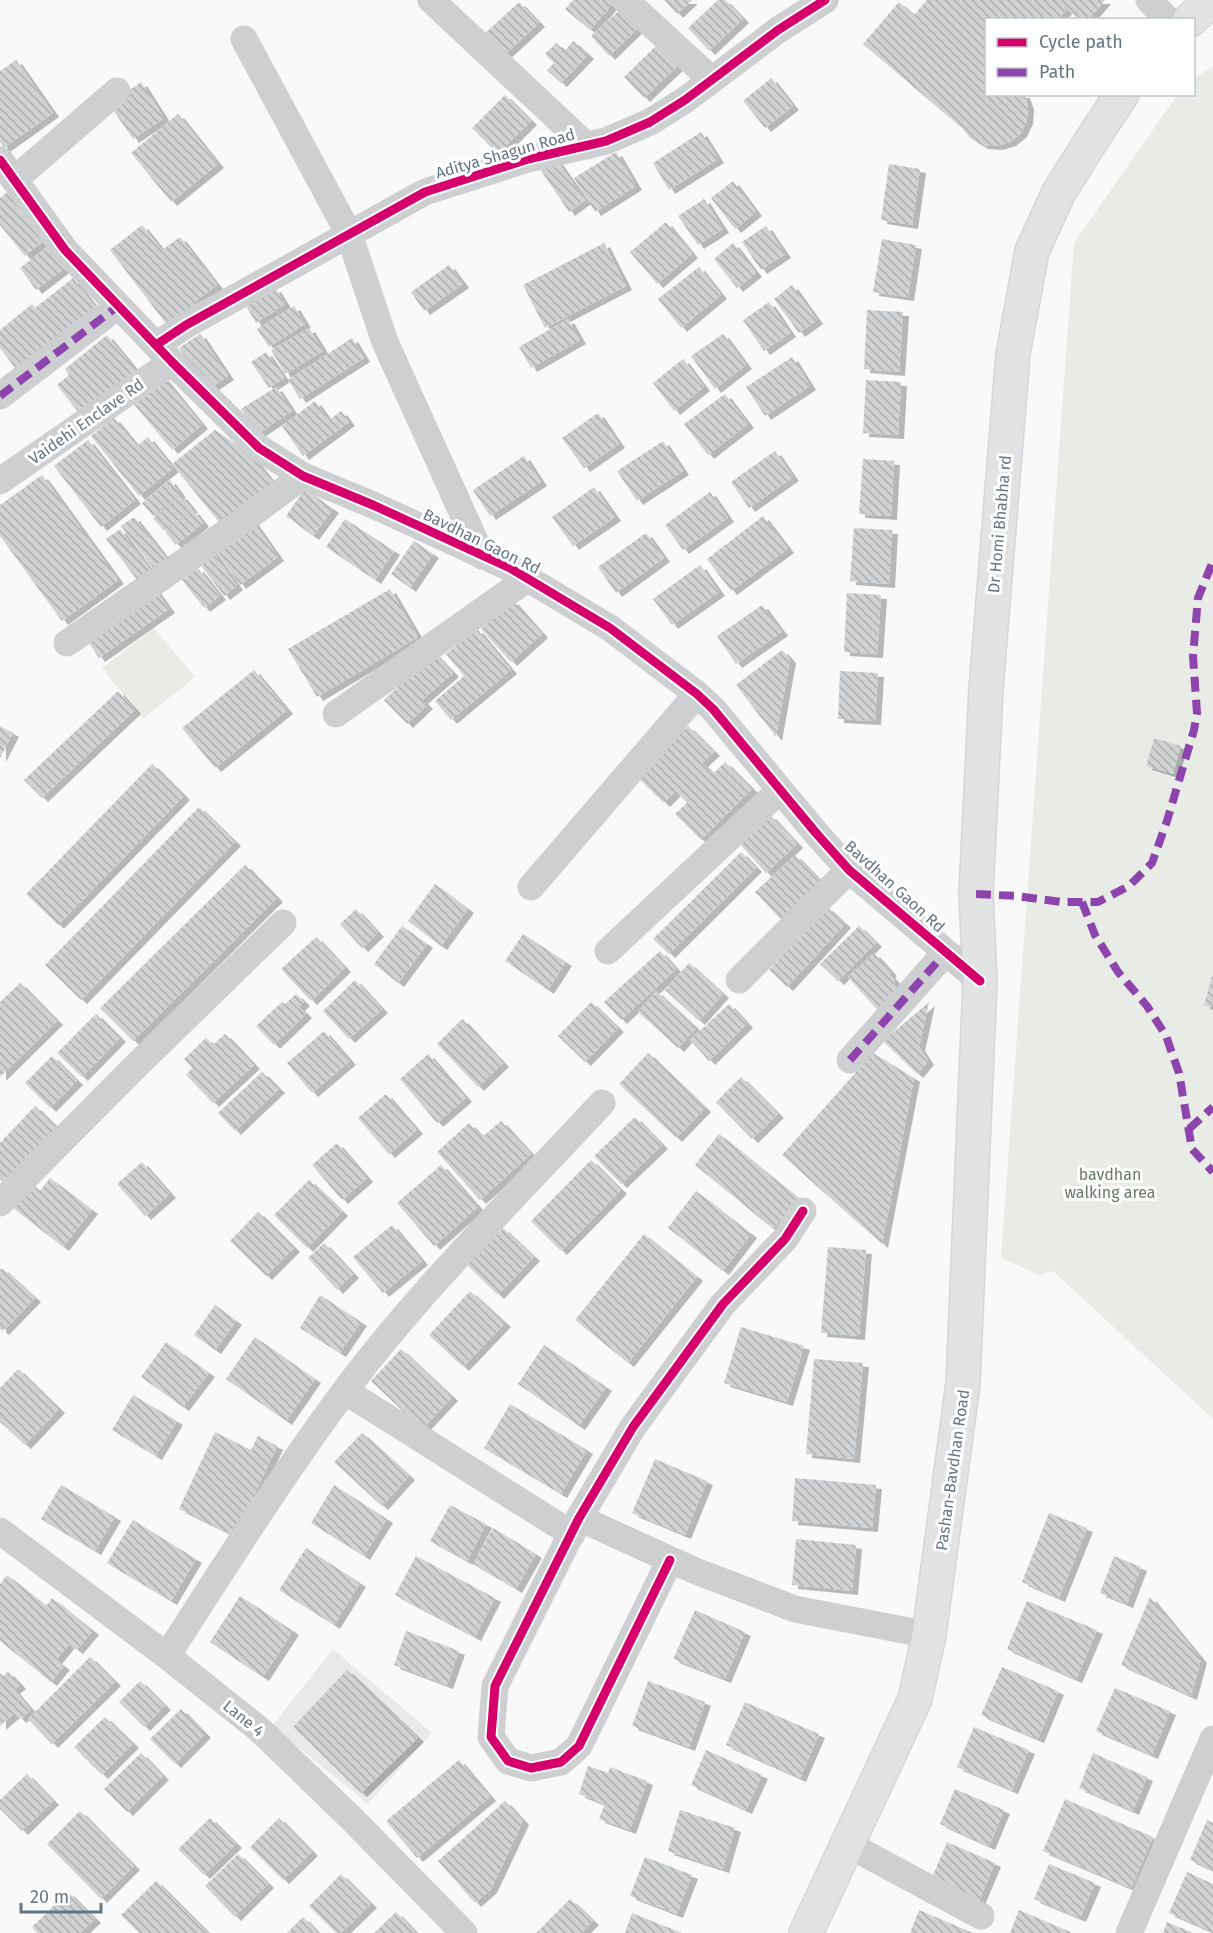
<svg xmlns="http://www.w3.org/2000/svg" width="1213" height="1933" viewBox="0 0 1213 1933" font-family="'Fira Sans',sans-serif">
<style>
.built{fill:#e8e9e9}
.green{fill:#e8ebe6}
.building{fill:url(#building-back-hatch);filter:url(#shadow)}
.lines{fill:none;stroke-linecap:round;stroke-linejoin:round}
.major-casing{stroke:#d5d6d7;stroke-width:36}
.minor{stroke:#cecfd0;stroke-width:27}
.major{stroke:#e1e2e2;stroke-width:33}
.quiet{stroke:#8e44ad;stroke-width:8;stroke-dasharray:15 8;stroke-linecap:butt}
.cycleway-casing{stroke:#fff;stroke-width:13}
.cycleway{stroke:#d6006c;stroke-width:9}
.labels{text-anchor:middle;stroke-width:6;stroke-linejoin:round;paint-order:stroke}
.street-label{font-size:16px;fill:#657683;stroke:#fff}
.park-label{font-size:16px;fill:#687a64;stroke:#fff}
</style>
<defs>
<pattern id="building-back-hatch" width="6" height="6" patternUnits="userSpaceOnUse" patternTransform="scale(1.5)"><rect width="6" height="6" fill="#d0d2d3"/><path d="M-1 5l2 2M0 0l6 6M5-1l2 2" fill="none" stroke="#acafb1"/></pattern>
<filter id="shadow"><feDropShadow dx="6" dy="4" stdDeviation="0" flood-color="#0004"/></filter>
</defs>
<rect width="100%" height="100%" fill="#f9f9f9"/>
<path class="built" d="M333 1649 432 1733 368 1804 272 1726Z"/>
<path class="green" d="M1213 66V1419L1053 1271 1040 1275 1001 1258 1074 243 1177 95 1194 94V78Z
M154 628 195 677 143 719 102 668Z"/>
<path class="building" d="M573 0H616L590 30 565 9Z
M664 0H692L677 14Z
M718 0H725L743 19 709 51 688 28Z
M927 0H1105L1088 20H1079L1067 9 1058 20H986V94H1024L1028 106 1027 120 1021 133 1010 142 997 146 982 145 970 138 963 129 863 44 899 2 914 15Z
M519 2 539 23 500 59 480 38Z
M622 8 639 27 609 56 591 36Z
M573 41 588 55 561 83 547 70 554 63 545 54 556 43 565 51Z
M661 41 682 62 644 98 624 77Z
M16 60 53 113 4 148 0 142V71Z
M771 78 793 106 765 128 743 101Z
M141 82 164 118 133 139 109 104Z
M505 95 531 121 498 154 472 128Z
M178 114 218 164 171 202 131 153Z
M701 132 718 159 669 190 653 163Z
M616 152 636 186 595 212 574 178Z
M555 158 585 200 569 212 540 169Z
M889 164 920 169 912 225 881 220Z
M733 181 756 212 735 229 711 198Z
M10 190 47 238 25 256 0 225V198Z
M704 199 723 229 698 245 678 216Z
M666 222 692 254 657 284 630 252Z
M142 225 162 250 180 237 217 285 196 301 199 306 170 329 110 250Z
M766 226 785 254 761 270 742 242Z
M882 239 916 245 908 297 873 292Z
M604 243 626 286 545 328 523 285Z
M733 243 756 273 737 288 714 259Z
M50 245 66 267 36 290 20 268Z
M449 265 463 284 424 311 411 292Z
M699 267 721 295 681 328 658 299Z
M73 278 95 307 18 372 0 348V330L32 304 35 308Z
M792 285 817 320 799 333 774 299Z
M275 288 285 304 256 323 246 306Z
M769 302 790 333 764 351 743 320Z
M294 306 305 324 269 347 257 329Z
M867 310 903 312 899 372 864 369Z
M568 319 580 340 531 368 519 347Z
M309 328 323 351 285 374 271 350Z
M200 334 228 376 207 390 179 348Z
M723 334 746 365 715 389 691 356Z
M107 335 138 373 82 417 57 385 69 375 65 369Z
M352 338 364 358 300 399 288 380Z
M266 352 284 378 269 388 251 362Z
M792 357 810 386 765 416 746 387Z
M683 359 704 387 674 411 653 383Z
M163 377 202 425 172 450 132 402Z
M866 380 901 382 898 435 863 433Z
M276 387 292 411 257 434 241 409Z
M725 394 748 424 708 455 684 424Z
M315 401 329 420 341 411 349 422 303 456 282 426Z
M598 413 619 444 584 468 562 438Z
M114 418 137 446 148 437 173 468 139 496 91 436Z
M215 430 249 453 275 485 223 527 172 464Z
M88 440 135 500 101 527 54 466Z
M663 441 683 471 637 501 617 471Z
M775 451 793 477 749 508 731 482Z
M524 456 541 482 490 516 473 490Z
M863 459 894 461 891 516 859 514Z
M42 475 118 580 62 621 0 536V505Z
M170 480 180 494 153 516 142 503Z
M594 487 615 517 573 546 552 517Z
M305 489 333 509 313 536 286 516Z
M710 492 728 518 683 550 665 525Z
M181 495 192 509 164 531 153 518Z
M193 510 203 523 176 545 165 532Z
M763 516 788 549 731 591 707 559Z
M134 517 170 563 157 573 121 526Z
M345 519 394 551 375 580 326 547Z
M252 520 278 557 240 585 213 547Z
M854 528 892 530 889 584 850 581Z
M120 529 154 575 141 585 106 539Z
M646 533 664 558 616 593 598 567Z
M414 541 433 554 410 588 391 574Z
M211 549 237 586 224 596 197 560Z
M700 565 719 592 672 625 653 599Z
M198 568 220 596 204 608 182 580Z
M154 588 169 609 99 658 85 637Z
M390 589 418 637 317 697 288 649Z
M847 593 881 595 877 654 844 652Z
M512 600 542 634 511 662 481 629Z
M762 605 782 632 736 664 717 636Z
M477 629 511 670 451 720 435 701 464 676 446 654Z
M782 650 790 659 776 737 736 685Z
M434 653 453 673 422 700 427 705 407 724 384 700Z
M254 670 287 710 215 768 182 728Z
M840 671 878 673 875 721 838 719Z
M118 691 135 710 42 798 24 780Z
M0 726 13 733 0 758Z
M688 726 714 752 702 763 713 774 725 762 752 789 701 840 675 814 687 803 676 791 664 803 637 777Z
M1154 738 1181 746 1173 774 1146 766Z
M152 764 184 796 58 925 26 894Z
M199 807 235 842 81 1000 45 965Z
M770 815 797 844 766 873 739 843Z
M741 852 756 868 669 954 653 939Z
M795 855 827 888 787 926 755 892Z
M245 865 277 898 133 1041 100 1008Z
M435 884 468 909 441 946 408 921Z
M827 907 845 924 787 987 769 970Z
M356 909 378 933 362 948 340 924Z
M402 926 427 944 398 983 374 964Z
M859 926 876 943 838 981 820 964Z
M523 934 566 962 548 990 505 961Z
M316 937 345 968 311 1001 281 969Z
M660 951 676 969 621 1020 604 1002Z
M874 953 891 972 889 974 895 981 893 984 903 995 881 1014 848 977Z
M689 963 723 994 699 1021 665 990Z
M1212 976H1213V1007L1204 1005Z
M355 980 382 1009 349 1039 323 1011Z
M20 983 57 1021 0 1077V1002Z
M656 991 696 1028 678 1048 638 1012Z
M296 994 304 1002 299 1007 306 1014 274 1045 256 1026 282 1002 285 1004Z
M591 1002 618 1028 585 1062 558 1036Z
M929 1002 919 1047 928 1061 917 1074 883 1041Z
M729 1004 747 1024 709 1061 690 1040Z
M96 1014 120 1038 82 1077 57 1053Z
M462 1019 503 1063 478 1087 437 1044Z
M324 1031 350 1061 312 1093 287 1063Z
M225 1034 254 1065 213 1103 186 1075 192 1068 184 1059 206 1038 213 1045Z
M648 1053 705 1108 676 1138 619 1084Z
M873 1053 914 1078 882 1244 782 1155Z
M428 1054 466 1098 437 1123 400 1079Z
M52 1056 77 1081 50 1108 25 1083Z
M262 1072 279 1089 235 1131 218 1113Z
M741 1077 778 1114 752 1139 716 1102Z
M386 1094 417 1130 389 1154 358 1118Z
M35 1106 56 1127 4 1183 0 1179V1143Z
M635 1117 662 1145 621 1184 594 1156Z
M501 1121 531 1154 480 1200 437 1152 469 1123 482 1137Z
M719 1134 798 1198 773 1229 695 1165Z
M337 1143 367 1178 342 1200 312 1165Z
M591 1160 621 1190 561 1251 531 1221Z
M142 1162 170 1194 145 1216 117 1184Z
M441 1165 478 1207 434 1246 397 1203Z
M50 1178 92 1210 63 1247 7 1203 25 1179 40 1191Z
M309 1180 342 1212 307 1248 274 1215Z
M696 1191 751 1234 723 1271 668 1228Z
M258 1212 294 1248 266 1276 230 1241Z
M392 1225 422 1261 383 1293 353 1257Z
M503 1228 534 1257 498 1295 467 1265Z
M644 1234 697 1277 628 1363 575 1320Z
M324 1243 353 1274 337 1290 308 1258Z
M828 1247 866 1250 859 1336 821 1333Z
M2 1268 35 1298 3 1331 0 1329V1270Z
M470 1291 505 1323 463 1367 429 1335Z
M320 1295 361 1322 340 1353 300 1328Z
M215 1305 236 1321 215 1350 194 1335Z
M741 1327 804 1346 787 1402 724 1383Z
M255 1337 315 1379 286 1421 226 1379Z
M166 1342 209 1373 183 1407 141 1377Z
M544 1345 606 1387 579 1426 518 1384Z
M401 1349 452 1397 422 1429 371 1381Z
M814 1359 863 1363 854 1459 806 1454Z
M18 1369 59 1409 25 1445 0 1422V1388Z
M133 1395 177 1421 156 1456 112 1430Z
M510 1404 587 1450 561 1494 484 1448Z
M215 1432 251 1450 258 1436 277 1446 235 1536 179 1509Z
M362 1433 409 1476 382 1506 334 1462Z
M655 1459 707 1481 685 1535 632 1513Z
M795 1478 876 1485 872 1528 792 1521Z
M61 1485 115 1517 95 1551 41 1519Z
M334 1485 387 1519 364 1556 311 1523Z
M450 1505 486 1524 467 1561 430 1541Z
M1049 1513 1087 1528 1059 1598 1022 1582Z
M133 1520 196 1559 171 1601 107 1563Z
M493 1528 536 1554 516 1589 473 1564Z
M796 1539 856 1545 852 1591 792 1585Z
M306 1548 360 1583 334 1625 279 1590Z
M416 1556 495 1598 475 1637 395 1595Z
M1114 1556 1141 1567 1127 1604 1100 1593Z
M7 1575 46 1606 52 1598 93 1631 77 1650 69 1644 56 1660 64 1666 51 1682 0 1641V1584Z
M240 1596 293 1631 263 1677 210 1642Z
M1150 1597 1201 1659 1191 1696 1121 1665Z
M1027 1601 1097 1630 1076 1679 1007 1649Z
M695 1610 745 1632 725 1679 673 1659Z
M406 1631 459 1651 447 1685 394 1665Z
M90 1657 115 1682 52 1744 28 1719Z
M1002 1667 1058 1691 1038 1739 981 1715Z
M347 1670 418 1738 361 1793 293 1727Z
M8 1672 20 1685 14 1690 31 1710 20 1719 15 1713 0 1726V1673L3 1676Z
M140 1681 165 1706 144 1727 119 1702Z
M648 1681 705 1702 689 1747 632 1726Z
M1115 1688 1170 1711 1152 1755 1096 1731Z
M745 1702 819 1734 800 1778 726 1745Z
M181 1709 205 1734 175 1764 150 1739Z
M105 1717 133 1744 102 1775 74 1747Z
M974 1727 1029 1750 1012 1790 957 1767Z
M706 1750 762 1775 746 1810 691 1785Z
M141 1753 163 1776 127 1812 104 1789Z
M1093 1753 1147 1777 1133 1811 1079 1788Z
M459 1760 490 1797 417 1858 386 1821Z
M588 1766 608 1773 610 1767 647 1781 630 1830 599 1819 605 1804 579 1794Z
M27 1774 53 1801 22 1831 0 1809V1800Z
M955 1789 1004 1810 989 1846 940 1824Z
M1065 1799 1153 1837 1131 1888 1043 1851Z
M505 1801 523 1821 491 1889 475 1903 438 1861Z
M680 1810 735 1828 723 1869 668 1851Z
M80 1811 134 1866 101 1899 47 1844Z
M210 1818 236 1844 204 1875 178 1849Z
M279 1818 312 1852 283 1880 250 1847Z
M1207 1820 1213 1823V1870L1190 1860Z
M947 1842 995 1863 979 1901 931 1880Z
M238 1854 268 1884 235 1917 205 1886Z
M645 1857 692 1875 677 1914 630 1896Z
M1049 1864 1095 1883 1080 1918 1034 1899Z
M1187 1872 1213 1884V1932L1169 1913Z
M341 1874 371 1904 341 1933H336L309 1906Z
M156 1881 208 1933H139L121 1915Z
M68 1892 95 1919 80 1933H37L32 1927Z
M570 1899 593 1921 581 1933H536Z
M919 1910 973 1933H910Z
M1019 1910 1073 1933H1010Z
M396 1912 416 1933H374Z
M632 1913 682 1933H625Z
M303 1917 318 1933H287Z
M1167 1922 1193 1933H1163Z"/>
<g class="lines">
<g class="major-casing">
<path id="major" d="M1190 20 1212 0
M806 1933 915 1699 929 1635 963 1383 980 981 976 894 986 689 1013 354 1032 251 1059 192 1093 138 1122 94"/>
</g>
<path class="minor" d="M431 0 587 146
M625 0 712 80
M1149 0 1168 20
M244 39 349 234 385 342 482 556
M0 160 65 250 172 362 259 448 303 476 373 505 510 568 610 628 697 694 713 709 816 833 849 870 980 981
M14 180 117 91
M156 345 186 325 425 192 528 159 606 141 650 122 685 100 778 30 825 0
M0 396 118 306
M0 481 172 362
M67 643 237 525 303 476
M336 714 527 579
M531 887 697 694
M608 951 780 790
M739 980 849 870
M850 1060 946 952
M0 1203 136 1066 283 923
M345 1391 572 1534
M579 1518 693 1570 795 1609 929 1635
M0 1531 167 1656 260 1730 352 1819 464 1933
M670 1560 579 1746 561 1762 531 1768 508 1761 491 1737 495 1686 579 1518 633 1427 723 1304 785 1239 803 1211
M167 1656C224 1567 281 1477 344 1392 421 1289 514 1198 602 1103
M847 1844 981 1916
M1129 1933 1213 1739"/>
<use href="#major" class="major"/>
<path class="quiet" d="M0 396 118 306
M976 894 1017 896 1061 902H1098L1129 886 1152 863 1167 821 1194 730 1197 713 1193 656 1198 598 1213 561
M1082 902 1095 935 1118 972 1147 1006 1166 1036 1179 1073 1192 1149 1213 1172
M850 1060 946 952
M1189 1129 1213 1107"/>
<g class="cycleway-casing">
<path id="cycleway" d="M0 160 65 250 172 362 259 448 303 476 373 505 510 568 610 628 697 694 713 709 816 833 849 870 980 981
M156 345 186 325 425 192 528 159 606 141 650 122 685 100 778 30 825 0
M670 1560 579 1746 561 1762 531 1768 508 1761 491 1737 495 1686 579 1518 633 1427 723 1304 785 1239 803 1211"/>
</g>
<use href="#cycleway" class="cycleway"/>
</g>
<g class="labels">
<g class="street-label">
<text transform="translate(505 153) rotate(-16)" y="6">Aditya Shagun Road</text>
<text transform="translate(86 421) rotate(-35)" y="6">Vaidehi Enclave Rd</text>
<text transform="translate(999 524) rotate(-85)" y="6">Dr Homi Bhabha rd</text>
<text transform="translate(482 541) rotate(26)" y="6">Bavdhan Gaon Rd</text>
<text transform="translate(895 886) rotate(42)" y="6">Bavdhan Gaon Rd</text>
<text transform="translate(952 1470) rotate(-82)" y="6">Pashan-Bavdhan Road</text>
<text transform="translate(244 1718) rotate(39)" y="6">Lane 4</text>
</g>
<g class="park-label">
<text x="1110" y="1180">bavdhan<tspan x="1110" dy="18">walking area</tspan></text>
</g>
</g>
<rect x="985" y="18" width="210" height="78" fill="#ffffff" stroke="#c1c8cd" stroke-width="1.5"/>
<rect x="997" y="38" width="30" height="9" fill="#d6006c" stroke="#c1c8cd" stroke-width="1.5"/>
<text x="1039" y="48" font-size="18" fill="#657683">Cycle path</text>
<rect x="997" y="68" width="30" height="9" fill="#8e44ad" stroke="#c1c8cd" stroke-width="1.5"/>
<text x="1039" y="78" font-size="18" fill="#657683">Path</text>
<path d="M21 1903v9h80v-9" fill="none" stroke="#657683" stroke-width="3"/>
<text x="30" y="1903" font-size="18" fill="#657683" stroke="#ffffff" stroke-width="4.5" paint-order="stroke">20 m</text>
</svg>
